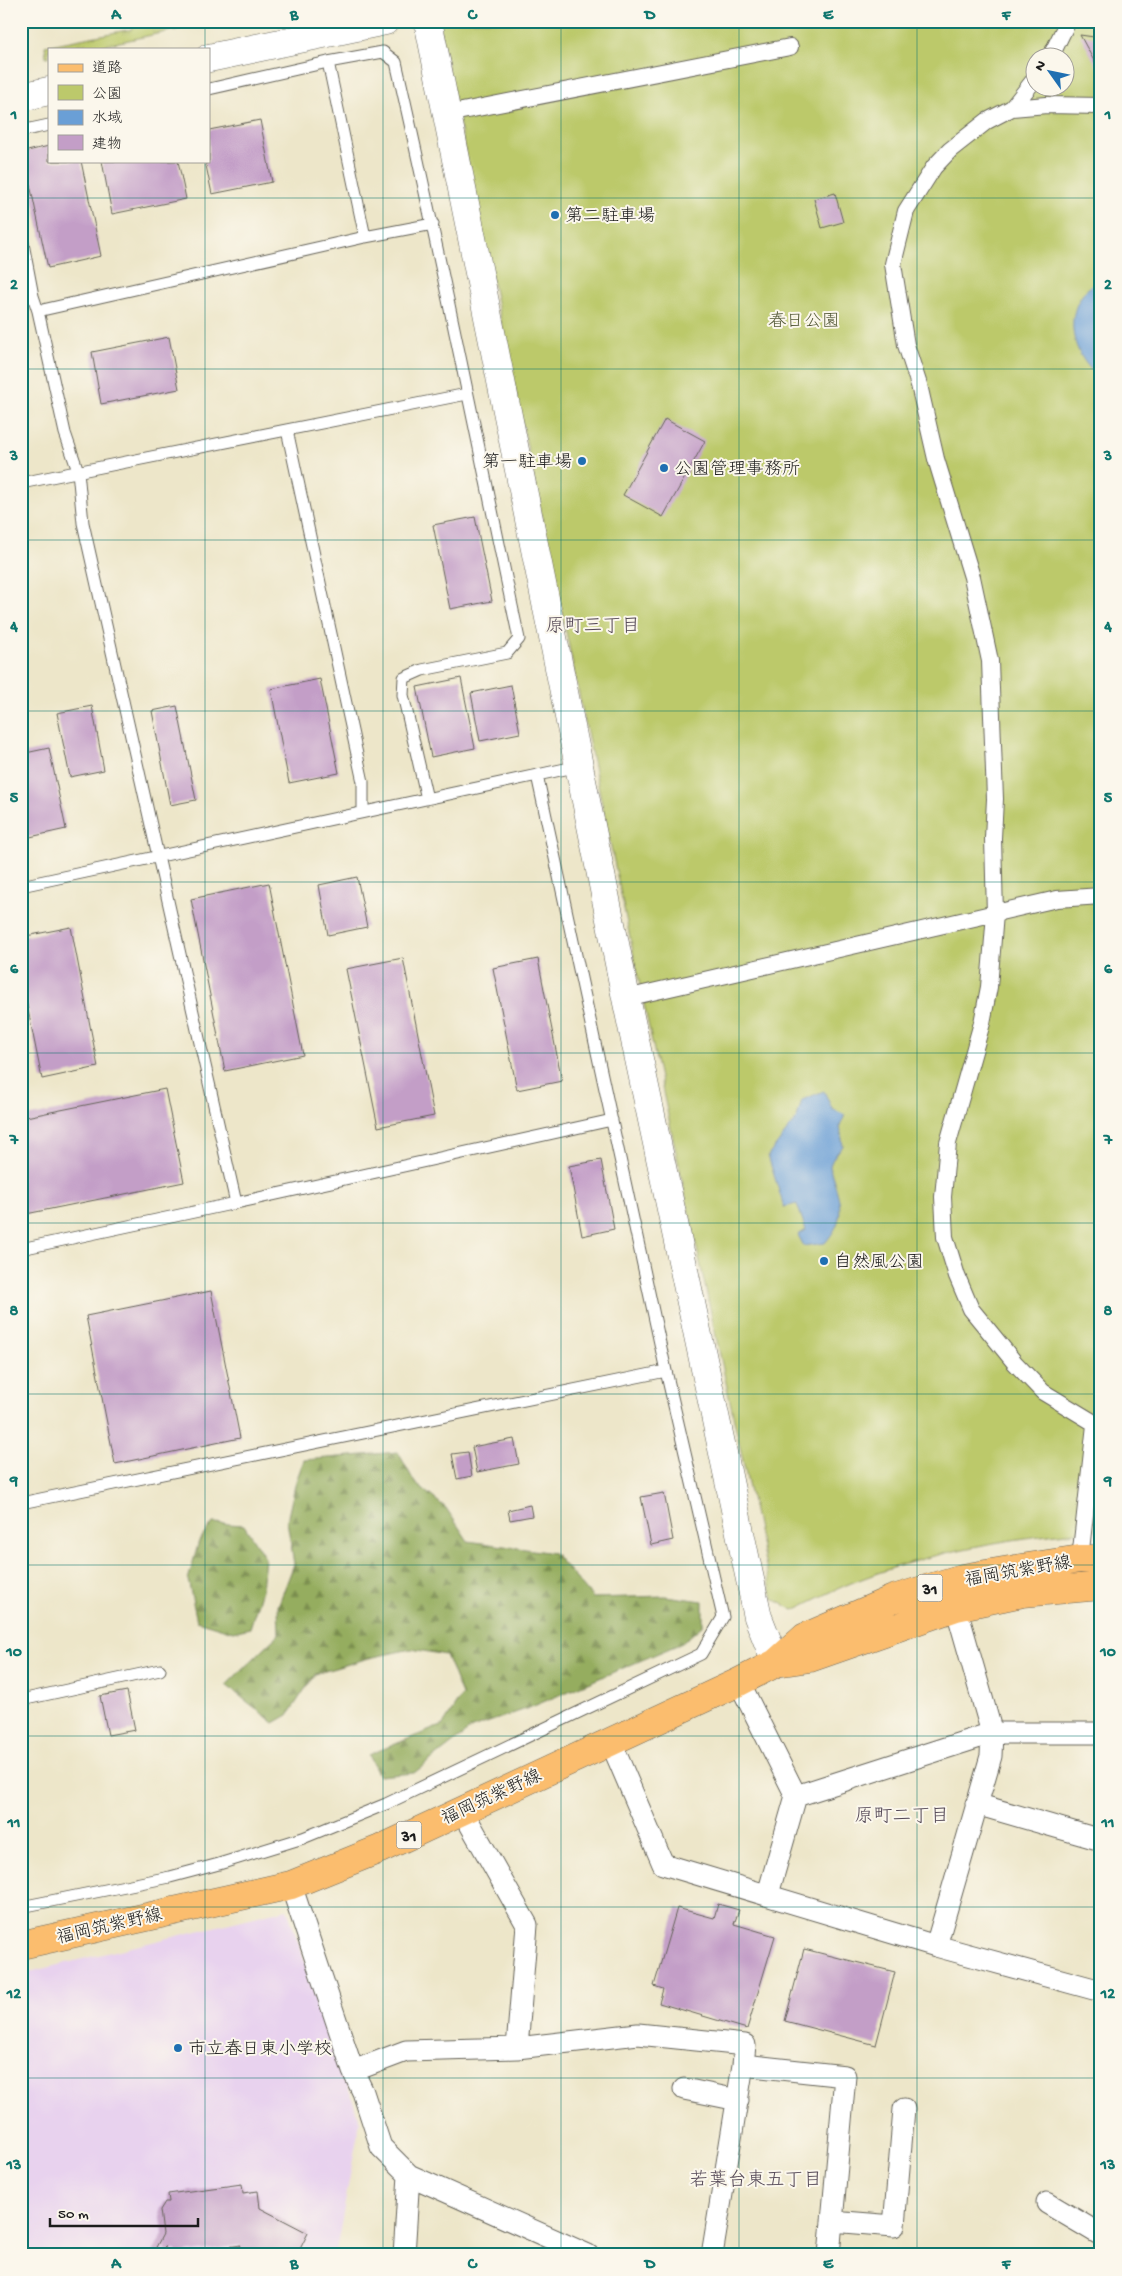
<svg xmlns="http://www.w3.org/2000/svg" width="1122" height="2276" viewBox="0 0 1122 2276" font-family="'Gochi Hand','Klee One',sans-serif">
<style>
.built{fill:#e8d2ee}
.grass{fill:url(#grass-tufts);stroke:#6c7244}
.forest{fill:url(#forest-firs);stroke:#58643e}
.park{fill:#bcc96b;stroke:#6c7244;fill-rule:evenodd}
.water{fill:#6a9fd6;stroke:#435e79}
.building{fill:#c39ec7}
.lines{fill:none;stroke-linecap:round;stroke-linejoin:round}
.service-casing{stroke:#656359;stroke-width:13}
.pedestrian-casing{stroke:#656359;stroke-width:18}
.minor-casing{stroke:#656359;stroke-width:23}
.tertiary-casing{stroke:#656359;stroke-width:29}
.primary-casing{stroke:#656359;stroke-width:29}
.service{stroke:#fff;stroke-width:11}
.pedestrian{stroke:#fff;stroke-width:16}
.minor{stroke:#fff;stroke-width:21}
.tertiary{stroke:#fff;stroke-width:28}
.primary{stroke:#fbbd6e;stroke-width:28}
.grid{fill:none;stroke:#0f766e;stroke-width:1;stroke-opacity:0.55}
.poi-dot{fill:#1f6fb2;stroke:#fbf7ec;stroke-width:2}
.labels{text-anchor:middle;stroke-width:4;stroke-linejoin:round;paint-order:stroke}
.shield{fill:#fbf7ec;stroke:#5f5e5a;stroke-width:1}
.shield-label{font-size:16px;font-weight:bold;fill:#1c1c1c}
.poi-label{font-size:18px;fill:#1c1c1c;stroke:#fbf7ec;text-anchor:start}
.park-label{font-size:18px;fill:#545938;stroke:#fbf7ec}
.street-label{font-size:18px;fill:#1c1c1c;stroke:#fbf7ec}
.neighbourhood-label{font-size:19px;fill:#564a58;stroke:#fbf7ec}
.neatline{fill:none;stroke:#0f766e;stroke-width:2}
.grid-label{font-size:16px;text-anchor:middle;font-weight:bold;fill:#0f766e}
</style>
<defs>
<pattern id="grass-tufts" width="24" height="20" patternUnits="userSpaceOnUse" patternTransform="scale(1.25)"><rect width="24" height="20" fill="#bcc96b"/><path d="M3 7l-1-3M5 7V3M7 7l1-3M15 17l-1-3M17 17v-4M19 17l1-3" fill="none" stroke="#a1ac5c"/></pattern>
<pattern id="forest-firs" width="22" height="20" patternUnits="userSpaceOnUse" patternTransform="scale(1.25)"><rect width="22" height="20" fill="#95ad5f"/><path d="M5 1l3.5 6h-7zM16 11l3.5 6h-7z" fill="#798c4e"/></pattern>
</defs>
<rect width="100%" height="100%" fill="#fbf7ec"/>
<filter id="ink" filterUnits="userSpaceOnUse"><feTurbulence type="fractalNoise" baseFrequency=".02" numOctaves="2"/><feDisplacementMap in="SourceGraphic" scale="10" xChannelSelector="R" yChannelSelector="G"/><feConvolveMatrix kernelMatrix="1 2 1 2 8 2 1 2 1" color-interpolation-filters="sRGB"/></filter>
<filter id="wash" filterUnits="userSpaceOnUse"><feTurbulence type="fractalNoise" baseFrequency=".0096" numOctaves="4" result="noise"/><feDisplacementMap in="SourceGraphic" scale="20" xChannelSelector="R" yChannelSelector="G"/><feGaussianBlur stdDeviation="1.12" result="paint"/><feColorMatrix in="noise" values="0 0 0 0 0 0 0 0 0 0 0 0 0 0 0 0 0 1.4 0 .05"/><feComposite in="paint" operator="in"/></filter>
<g filter="url(#wash)">
<rect width="100%" height="100%" fill="#ede6c9"/>
<path class="built" d="M287 1909 360 2122 336 2251 308 2249 307 2255H21V1974Z"/>
<path class="grass" d="M131 21H147L148 23 158 21H217L87 49H49V57H46L45 46 132 29Z"/>
<path class="forest" d="M398 1452 415 1483 446 1508 468 1541 554 1553 593 1598 665 1596 703 1601V1625L682 1643 529 1708 472 1728 414 1773 379 1776 368 1755 443 1725 462 1695 446 1655 411 1649 369 1658 315 1674 288 1715 274 1723 226 1685 279 1634 278 1606 294 1564 287 1521 296 1481 304 1460Z
M213 1523 244 1525 265 1558 262 1590 250 1628 233 1632 197 1621 188 1580 199 1541Z"/>
<path class="park" d="M438 21H1101V1530C1019 1536 936 1550 859 1580 837 1588 815 1600 794 1610L773 1599 645 1009ZM1034 58H1064V88H1034Z"/>
<path class="water" d="M1101 279V378C1067 354 1060 301 1101 279Z
M824 1091 832 1109 845 1115 840 1126 843 1146C838 1152 832 1158 830 1166 830 1171 834 1179 835 1185 843 1210 842 1223 825 1243L804 1246 798 1235 806 1230 797 1204 784 1207 768 1156 797 1118 802 1100Z"/>
<g id="blocks">
<path class="building" d="M1080 35 1101 38 1100 72Z
M260 120 272 182 212 194 205 161H209V130Z
M49 146V161H81L101 256 48 268 23 152Z
M102 161H178L186 199 112 214Z
M835 193 843 222 822 228 814 199Z
M169 337 179 389 101 404 92 352Z
M665 419 705 441 663 517 623 495Z
M475 517 492 601 450 609 433 525Z
M461 678 475 748 431 757 417 687Z
M320 679 339 773 289 783 271 689Z
M511 685 520 733 480 741 471 693Z
M92 706 104 770 70 777 57 713Z
M177 706 196 800 170 805 152 711Z
M49 748 66 829 21 839V754Z
M357 877 367 927 328 935 319 885Z
M269 883 303 1055 225 1071 191 899Z
M71 927 98 1067 42 1079 21 975V937Z
M403 958 434 1116 378 1127 346 969Z
M538 959 562 1081 517 1090 493 968Z
M165 1089 184 1182 21 1215V1118Z
M601 1160 614 1229 582 1236 569 1166Z
M211 1291 240 1438 115 1464 86 1316Z
M514 1439 519 1464 477 1472 472 1447Z
M468 1452 472 1476 457 1479 452 1454Z
M664 1493 673 1540 651 1545 641 1497Z
M530 1505 532 1516 510 1520 508 1510Z
M127 1691 135 1730 108 1735 100 1696Z
M718 1904 739 1910 734 1924 775 1936 747 2029 659 2003 663 1989 654 1986 677 1908 714 1918Z
M804 1949 895 1972 876 2045 785 2021Z
M242 2184 243 2193 258 2191 260 2208 308 2233 297 2255H236L241 2245 177 2254 176 2250 166 2252 165 2246 160 2255H152L163 2234 160 2210 165 2202H169L168 2194Z"/>
</g>
</g>
<g filter="url(#ink)">
<use href="#blocks" fill-opacity="0" stroke="#656359" stroke-width="1"/>
<g class="lines">
<g class="service-casing">
<path id="service" d="M328 62 365 237
M209 89 328 62 383 52 396 62C440 253 478 446 519 639L507 653 422 670 404 678 403 695 427 799
M21 131 49 125
M21 233 33 296 38 311 65 433 78 471 83 523 236 1203 21 1249
M38 311 365 237 433 224
M287 430 363 782V812
M21 483 467 394
M21 886 579 766
M236 1203 612 1120
M21 1503 666 1371
M21 1700 160 1670
M21 1907 170 1877 219 1864 303 1838 386 1804 701 1654 723 1617 666 1371 537 775"/>
</g>
<g class="pedestrian-casing">
<path id="pedestrian" d="M1050 58 1068 21
M1034 80 1012 108 987 121 950 150 934 167 906 211 893 264 906 345 919 385 936 459 972 577 990 661 995 799 993 838 995 914 989 987 982 1023 948 1143 943 1197 945 1237 957 1276 971 1309 1015 1363 1043 1392 1101 1427
M1012 108 1047 105 1101 106
M457 112 790 47
M626 998 1057 899 1101 896
M1080 1559 1095 1425"/>
</g>
<g class="minor-casing">
<path id="minor" d="M739 1682 796 1796
M610 1740 663 1864 936 1946 1101 1991
M976 1804 1101 1840
M462 1810 527 1925 517 2048
M291 1885 353 2071 363 2092 381 2147 409 2175 588 2255
M768 1894 796 1796 992 1733H1101
M936 1946 991 1756 992 1733 956 1607
M353 2071 406 2051 517 2048 638 2034 745 2045 743 2065
M684 2089 738 2100
M1047 2203 1101 2235
M832 2221 894 2226 904 2109
M404 2255 409 2175
M712 2255 743 2065 845 2076 829 2255"/>
</g>
<g class="tertiary-casing">
<path id="tertiary" d="M428 21 626 998 758 1617 776 1663
M209 58 385 21
M21 97 49 91"/>
</g>
<g class="primary-casing">
<path id="primary" d="M776 1663 810 1658 956 1607 1023 1593 1101 1586
M21 1945 291 1885 380 1849 739 1682 776 1663 805 1637 893 1599 962 1578 1021 1568 1080 1559H1101"/>
</g>
<use href="#service" class="service"/>
<use href="#pedestrian" class="pedestrian"/>
<use href="#minor" class="minor"/>
<use href="#tertiary" class="tertiary"/>
<use href="#primary" class="primary"/>
</g>
</g>
<path class="grid" d="M205 21V49M383 21V2255M561 21V2255M739 21V2255M917 21V2255M205 161V2255M21 198H1101M21 369H1101M21 540H1101M21 711H1101M21 882H1101M21 1053H1101M21 1223H1101M21 1394H1101M21 1565H1101M21 1736H1101M21 1907H1101M21 2078H1101"/>
<g class="poi-dot">
<circle cx="555" cy="215" r="5"/>
<circle cx="582" cy="461" r="5"/>
<circle cx="664" cy="468" r="5"/>
<circle cx="824" cy="1261" r="5"/>
<circle cx="178" cy="2048" r="5"/>
</g>
<g class="labels">
<g class="shield">
<rect x="917.5" y="1574.5" width="25" height="27" rx="4"/>
<rect x="396.5" y="1821.5" width="25" height="27" rx="4"/>
</g>
<g class="shield-label">
<text x="930" y="1594">31</text>
<text x="409" y="1841">31</text>
</g>
<g class="poi-label">
<text x="565" y="221">第二駐車場</text>
<text x="572" y="467" text-anchor="end">第一駐車場</text>
<text x="674" y="474">公園管理事務所</text>
<text x="834" y="1267">自然風公園</text>
<text x="188" y="2054">市立春日東小学校</text>
</g>
<g class="park-label">
<text x="804" y="326">春日公園</text>
</g>
<g class="street-label">
<text transform="translate(1018 1570) rotate(-10)" y="6">福岡筑紫野線</text>
<text transform="translate(491 1796) rotate(-25)" y="6">福岡筑紫野線</text>
<text transform="translate(109 1925) rotate(-13)" y="6">福岡筑紫野線</text>
</g>
<g class="neighbourhood-label">
<text x="593" y="631">原町三丁目</text>
<text x="902" y="1821">原町二丁目</text>
<text x="756" y="2185">若葉台東五丁目</text>
</g>
</g>
<rect width="1122" height="2276" fill="none" stroke="#fbf7ec" stroke-width="55"/>
<rect x="48" y="48" width="162" height="115" fill="#fbf7ec" stroke="#a29f99"/>
<rect x="58" y="64" width="25" height="8" fill="#fbbd6e" stroke="#a29f99"/>
<text x="92" y="72" font-size="15" fill="#1c1c1c">道路</text>
<rect x="58" y="85" width="25" height="15" fill="#bcc96b" stroke="#a29f99"/>
<text x="92" y="98" font-size="15" fill="#1c1c1c">公園</text>
<rect x="58" y="110" width="25" height="15" fill="#6a9fd6" stroke="#a29f99"/>
<text x="92" y="122" font-size="15" fill="#1c1c1c">水域</text>
<rect x="58" y="135" width="25" height="15" fill="#c39ec7" stroke="#a29f99"/>
<text x="92" y="148" font-size="15" fill="#1c1c1c">建物</text>
<g transform="translate(1050 72) rotate(303)"><circle r="24" fill="#fbf7ec" stroke="#a29f99"/>
<path d="M0-4L9 19L0 12L-9 19Z" fill="#1f6fb2"/>
<text y="-8" font-size="14" font-weight="bold" text-anchor="middle" fill="#1c1c1c">N</text>
</g>
<path d="M50 2218v8h148v-8" fill="none" stroke="#1c1c1c" stroke-width="2.5"/>
<text x="58" y="2218" font-size="15" fill="#1c1c1c" stroke="#fbf7ec" stroke-width="4" paint-order="stroke">50 m</text>
<rect x="28" y="28" width="1066" height="2220" class="neatline"/>
<g class="grid-label">
<text x="116" y="19">A</text>
<text x="294" y="19">B</text>
<text x="472" y="19">C</text>
<text x="650" y="19">D</text>
<text x="828" y="19">E</text>
<text x="1006" y="19">F</text>
<text x="14" y="119">1</text>
<text x="1108" y="119">1</text>
<text x="14" y="289">2</text>
<text x="1108" y="289">2</text>
<text x="14" y="460">3</text>
<text x="1108" y="460">3</text>
<text x="14" y="631">4</text>
<text x="1108" y="631">4</text>
<text x="14" y="802">5</text>
<text x="1108" y="802">5</text>
<text x="14" y="973">6</text>
<text x="1108" y="973">6</text>
<text x="14" y="1144">7</text>
<text x="1108" y="1144">7</text>
<text x="14" y="1315">8</text>
<text x="1108" y="1315">8</text>
<text x="14" y="1485">9</text>
<text x="1108" y="1485">9</text>
<text x="14" y="1656">10</text>
<text x="1108" y="1656">10</text>
<text x="14" y="1827">11</text>
<text x="1108" y="1827">11</text>
<text x="14" y="1998">12</text>
<text x="1108" y="1998">12</text>
<text x="14" y="2169">13</text>
<text x="1108" y="2169">13</text>
<text x="116" y="2268">A</text>
<text x="294" y="2268">B</text>
<text x="472" y="2268">C</text>
<text x="650" y="2268">D</text>
<text x="828" y="2268">E</text>
<text x="1006" y="2268">F</text>
</g>
</svg>
